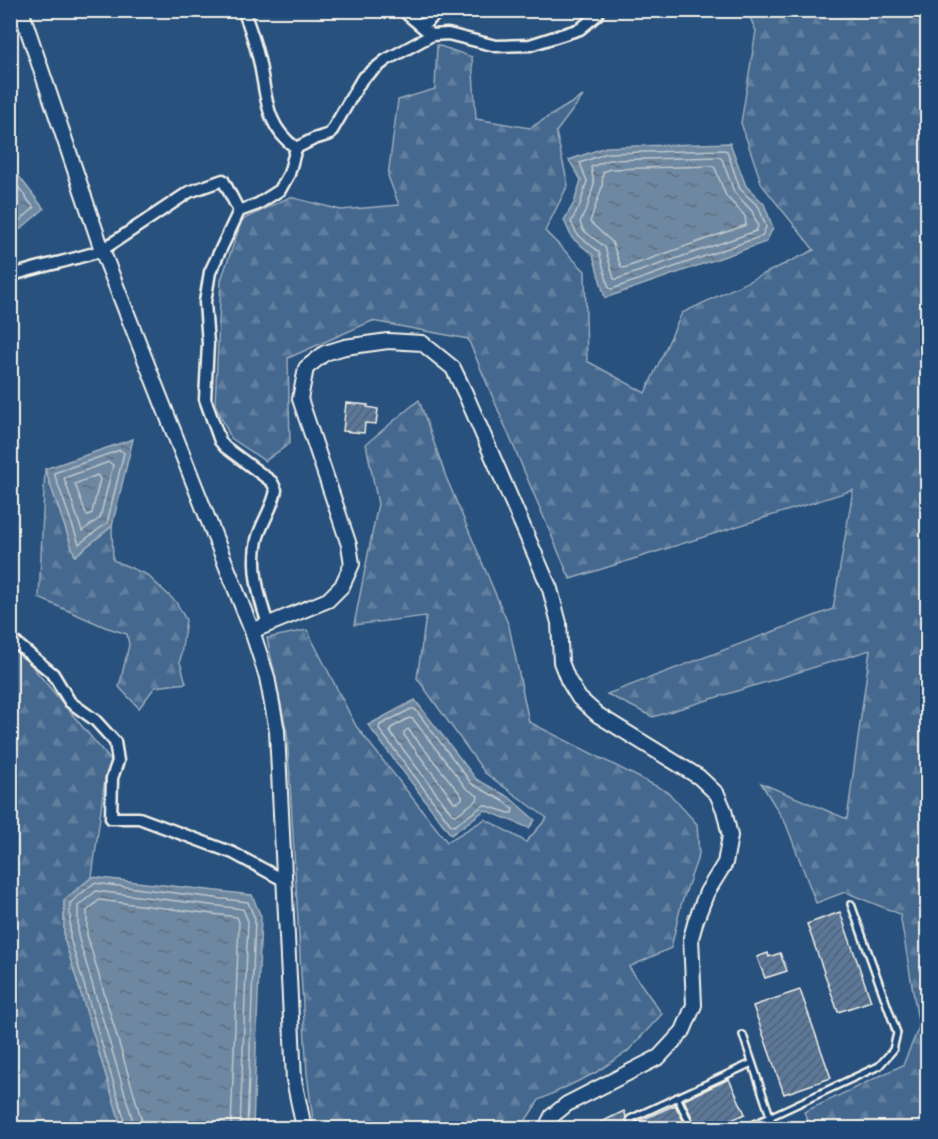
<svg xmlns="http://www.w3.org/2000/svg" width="938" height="1139" viewBox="0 0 938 1139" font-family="'Architects Daughter',sans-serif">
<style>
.forest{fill:url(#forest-firs);stroke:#9cacbb;stroke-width:1.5}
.water{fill:url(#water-ripples);stroke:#a4b2be;stroke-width:1.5}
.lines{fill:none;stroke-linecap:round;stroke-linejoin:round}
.shore{stroke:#bec7cc;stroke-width:1.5}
.building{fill:url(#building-hatch);stroke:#f4f1e8;stroke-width:1.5}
.lane-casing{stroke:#f4f1e8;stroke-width:10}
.street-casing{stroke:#f4f1e8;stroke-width:15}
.secondary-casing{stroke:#f4f1e8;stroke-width:18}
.lane{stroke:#1f4a7a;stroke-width:5}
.street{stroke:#1f4a7a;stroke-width:10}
.secondary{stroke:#1f4a7a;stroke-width:14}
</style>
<defs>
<pattern id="forest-firs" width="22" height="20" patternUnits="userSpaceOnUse" patternTransform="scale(1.5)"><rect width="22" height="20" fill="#45688e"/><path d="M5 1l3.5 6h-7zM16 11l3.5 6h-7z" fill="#607e9e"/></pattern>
<pattern id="water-ripples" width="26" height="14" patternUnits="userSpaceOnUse" patternTransform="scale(1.5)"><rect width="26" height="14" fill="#6e88a2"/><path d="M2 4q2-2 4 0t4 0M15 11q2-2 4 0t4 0" fill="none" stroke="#5f6e7d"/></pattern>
<pattern id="building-hatch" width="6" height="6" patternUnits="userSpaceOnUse" patternTransform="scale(1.5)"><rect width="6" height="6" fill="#5b7899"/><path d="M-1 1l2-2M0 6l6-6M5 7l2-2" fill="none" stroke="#536274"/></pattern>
</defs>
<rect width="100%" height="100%" fill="#28517e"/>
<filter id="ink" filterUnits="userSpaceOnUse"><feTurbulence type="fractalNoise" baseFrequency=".0167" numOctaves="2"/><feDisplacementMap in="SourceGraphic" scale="12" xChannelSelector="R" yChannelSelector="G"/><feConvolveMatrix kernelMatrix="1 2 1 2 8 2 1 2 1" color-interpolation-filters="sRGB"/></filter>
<g filter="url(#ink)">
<path class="forest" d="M747 11H927V1128H812L804 1112 903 1065 919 1027 900 914 845 892 816 903 786 824 761 783 847 819 870 650 653 717 607 694 833 609 853 490 570 579 468 339 372 321 288 358 290 443 265 461 231 438 215 404 221 280 242 220 290 197 341 210 399 205 388 176 398 100 435 89 437 45 472 57 476 119 530 128 583 96 556 132 568 185 545 231 585 271 587 361 645 393 682 313 814 250 762 185 741 123 756 31Z
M419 400 446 477 509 626 529 722 668 792 697 824 699 854 681 905 671 948 629 967 662 1014 628 1051 595 1073 539 1100 522 1126V1128H314L307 1074 287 733 267 638 307 630 356 726 447 842 485 819 526 842 547 818 485 773 417 678 426 616 354 625 378 504 366 444Z
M45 469 75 556 112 526 113 560 147 575 176 602 186 620 180 662 186 683 155 687 139 708 119 687 129 645 127 634 105 627 39 598Z
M10 640 112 762 105 779 92 877 64 900V938L122 1128H11Z"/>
<path class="water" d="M730 143 746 186 764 204 773 228 766 242 605 298 593 255 572 238 564 220 574 203 581 180 569 160 606 147Z
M11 166 44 209 11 237H10Z
M133 439 112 526 75 556 45 469Z
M415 700 476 779 509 797 535 820 529 828 485 810 451 835 368 725Z
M92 877 252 895 261 917 253 1128H122L64 938V900Z"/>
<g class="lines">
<path class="shore" d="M724 150 727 151 740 189 759 207 766 227 762 236 612 289 609 288 599 252 577 234 571 222 580 205 587 181 580 163 607 153Z
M719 157 722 159 734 192 752 211 758 226 756 231 617 279H614L605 247 583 230 580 222 587 208 594 184 591 167 609 160Z
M712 166 715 168 726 196 745 216 746 225 624 268 621 267 612 242 590 222 602 187 603 172 610 169Z
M10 176 34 208 10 229
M120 450 124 453 107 523 79 544 54 473Z
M109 462 113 465 100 518 82 531 64 478Z
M97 475 100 479 92 513 87 516 75 484Z
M411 709H415L472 784 505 802 513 809 512 813H509L484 805 454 826 451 825 379 729 380 725Z
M409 718 413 719 466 788 478 796 477 800 456 815 452 814 390 732 391 728Z
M408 729 462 796V799L458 802H454L404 735V732Z
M127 1128 70 938V903L94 883 248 902 255 919 247 1128
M135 1128 78 936V906L96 891 243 909 248 921 240 1128
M144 1128 87 935V911L99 900 237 917 239 922 231 1128"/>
</g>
<path class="building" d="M346 403 368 405 367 407 378 409 376 424 365 423 364 433 343 431Z
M840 912 871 1001 838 1012 807 924Z
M768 953 769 957 780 953 787 971 765 978 757 957Z
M800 990 831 1078 784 1094 753 1006Z
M729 1079 745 1114 714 1128H697L684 1100Z
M675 1105 687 1128H640L637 1122Z
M624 1111 626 1116V1121L630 1128H589Z"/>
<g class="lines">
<g class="lane-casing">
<path id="lane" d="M743 1035 774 1128
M677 1097 692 1128
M635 1128 630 1119 752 1063
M746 1128 879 1066 893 1050 897 1033 851 904"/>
</g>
<g class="street-casing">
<path id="street" d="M243 10C250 27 255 43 259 60 267 95 264 125 296 148
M402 10 432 35
M422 26 441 10
M10 276C41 265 73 261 102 250L189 192 223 180 239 211
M268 624C259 598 251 568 257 540 261 523 273 508 276 490L272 482 225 447 220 441 205 399 208 344 205 302 210 272 239 211 258 204 280 190 289 174 296 148 314 139 330 134 362 79 386 60 432 35 448 34 496 46 530 45 580 29 597 15 598 10
M10 638 53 674 70 702 95 720 115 742 118 761 112 778 111 818H139L233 853 285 881"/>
</g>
<g class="secondary-casing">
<path id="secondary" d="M21 10 102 250 252 631 267 677 277 731 294 1080 304 1128
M252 631 328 600 342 586 352 564 349 545 300 399 306 368 325 353 345 347 388 341 422 343 453 368 465 393 550 589 559 623 561 662 568 680 579 698 598 715 699 777 717 794 724 810 730 836 725 863 707 892 696 920 691 938 694 1005 683 1031 659 1057 567 1104 552 1116 546 1128"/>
</g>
<use href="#lane" class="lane"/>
<use href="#street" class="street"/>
<use href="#secondary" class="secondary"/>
</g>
</g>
<rect width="938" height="1139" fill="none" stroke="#1f4a7a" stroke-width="36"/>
<rect x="18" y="18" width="902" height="1103" fill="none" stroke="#f4f1e8" stroke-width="2" filter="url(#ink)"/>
</svg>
